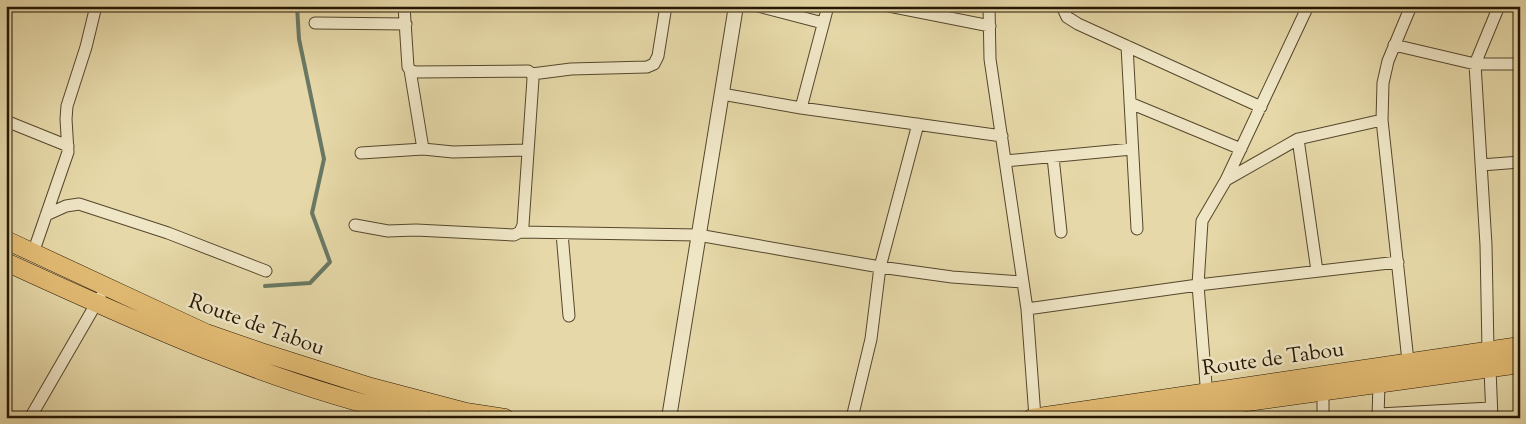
<svg xmlns="http://www.w3.org/2000/svg" width="1526" height="424" viewBox="0 0 1526 424" font-family="'Sorts Mill Goudy',serif">
<style>
.lines{fill:none;stroke-linecap:round;stroke-linejoin:round}
.stream{stroke:#697965;stroke-width:4}
.minor-casing{stroke:#55472c;stroke-width:13}
.tertiary-casing{stroke:#55472c;stroke-width:16}
.primary-casing{stroke:#251703;stroke-width:19}
.minor{stroke:#efe6c6;stroke-width:11}
.tertiary{stroke:#efe6c6;stroke-width:14}
.primary{stroke:#e3bc74;stroke-width:18}
.labels{text-anchor:middle;stroke-width:5;stroke-linejoin:round;paint-order:stroke}
.street-label{font-size:21px;fill:#251703;stroke:#efe6c6}
</style>
<rect width="100%" height="100%" fill="#e6d8a8"/>
<filter id="stains"><feTurbulence type="fractalNoise" baseFrequency=".004" numOctaves="4"/><feColorMatrix values="0 0 0 0 .2 0 0 0 0 .09 0 0 0 0 .02 0 0 0 .5 -.17"/></filter>
<radialGradient id="worn" r=".72"><stop offset=".6" stop-color="#630" stop-opacity="0"/><stop offset="1" stop-color="#630" stop-opacity=".3"/></radialGradient>
<g class="lines">
<path class="stream" d="M265 286 310 283 330 262 312 213 324 159 299 39 297 6"/>
<g class="minor-casing">
<path id="minor" d="M404 6 408 67 410 70 415 72 528 71 532 74 571 69 647 67 654 64 658 56 666 6
M758 6 823 23
M889 6 990 26
M989 6 990 59 1027 309 1035 417
M1062 6 1067 17 1078 24 1261 107
M315 23 406 24
M1394 45 1475 64H1520
M1127 46 1137 229
M410 70 423 149
M722 94 801 108 1002 136
M1130 103 1241 149
M801 108 828 6
M6 121 68 146
M1298 139 1317 271
M361 153 423 149 453 152 528 150
M1053 157 1061 232
M1005 161 1132 149
M1481 165 1520 162
M1226 180 1298 139 1382 120
M46 215 66 206 79 204 168 233 266 271
M355 225 388 231 416 230 514 235 520 232 698 235 880 267 952 277 1023 282
M520 232 523 225 533 79 532 74
M562 233 569 316
M33 253 68 152 66 119 67 106 86 47 96 6
M1027 309 1198 285 1398 262
M1488 350 1486 245 1475 64 1499 6
M1408 361 1382 120 1383 83 1388 61 1411 6
M1490 369 1492 418
M1207 397 1198 285 1202 221 1226 180 1308 6
M1379 414 1490 408
M30 418 100 297
M852 418 871 339 880 267 918 124
M1323 418V391
M1378 418 1379 383"/>
</g>
<g class="tertiary-casing">
<path id="tertiary" d="M669 418 736 6"/>
</g>
<g class="primary-casing">
<path id="primary" d="M6 240 206 333 258 351 371 387 466 412 505 418
M6 262C141 324 276 386 422 418
M1032 418 1520 346
M1133 418 1520 364"/>
</g>
<use href="#minor" class="minor"/>
<use href="#tertiary" class="tertiary"/>
<use href="#primary" class="primary"/>
</g>
<g class="labels">
<g class="street-label">
<text transform="translate(257 324) rotate(20)" y="7">Route de Tabou</text>
<text transform="translate(1273 358) rotate(-8)" y="7">Route de Tabou</text>
</g>
</g>
<rect width="1526" height="424" fill="none" stroke="#e6d8a8" stroke-width="25"/>
<rect x="8" y="8" width="1511" height="409" fill="none" stroke="#251703" stroke-width="2.5"/>
<rect x="12" y="12" width="1501" height="399" fill="none" stroke="#251703"/>
<rect width="100%" height="100%" filter="url(#stains)"/>
<rect width="100%" height="100%" fill="url(#worn)"/>
</svg>
